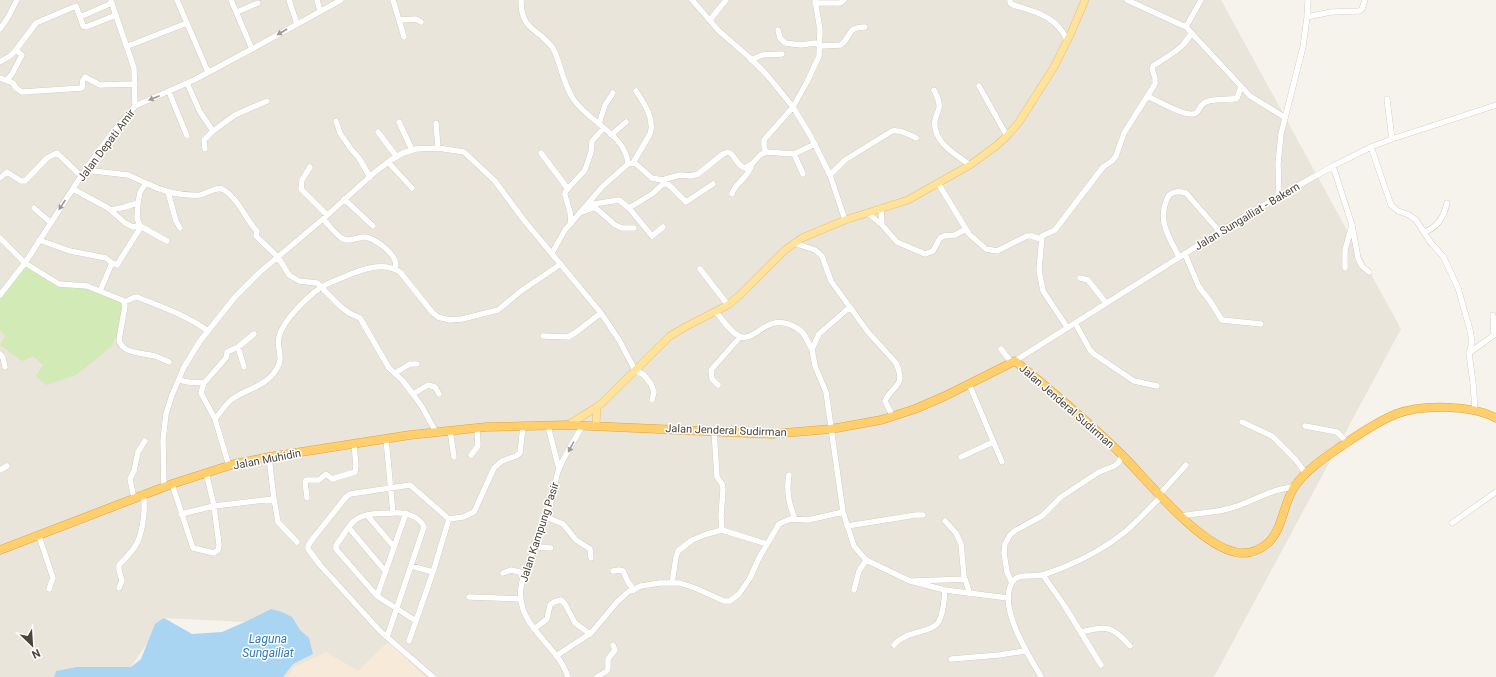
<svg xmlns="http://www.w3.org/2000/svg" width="1496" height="677" viewBox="0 0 1496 677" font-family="Roboto,sans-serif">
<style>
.residential{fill:#eae5da}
.commercial{fill:#f7ead8}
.green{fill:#d2eab5}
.water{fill:#a9d4f2}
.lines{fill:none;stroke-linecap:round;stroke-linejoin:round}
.minor-casing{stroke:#c2bbae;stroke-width:6}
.major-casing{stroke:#e6c16a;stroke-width:8}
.highway-casing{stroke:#e0a43c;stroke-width:9}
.minor{stroke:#fff;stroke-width:5.5}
.major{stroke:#ffe39c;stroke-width:7}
.highway{stroke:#ffcf6e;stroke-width:8}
.oneway{fill:#9c9892}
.labels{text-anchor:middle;stroke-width:3;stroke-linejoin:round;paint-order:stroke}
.street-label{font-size:11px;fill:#4b4439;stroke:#fff}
.water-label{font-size:12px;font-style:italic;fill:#2e7ab2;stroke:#fff}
</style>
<rect width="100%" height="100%" fill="#f6f3ec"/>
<path class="residential" d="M0 0H1221L1401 329 1214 677H281L245 622 164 618 131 667 56 671 54 677H0Z"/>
<path class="commercial" d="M389 641 425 677H287L294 667 326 652 358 671Z"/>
<path class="green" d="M23 265 57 283 87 286 122 300 121 327 111 347 76 375 46 385 36 376 43 365 33 356 22 361 0 345 5 336 0 330V295Z"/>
<path class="water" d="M271 609 282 612 292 617 300 630 309 638 313 654 293 664 283 677H54L56 671 77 667H131L141 659 155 624 164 618 192 634 222 632 245 622Z"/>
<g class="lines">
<g class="minor-casing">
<path id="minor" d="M177 0 208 72
M231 0 252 49
M289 0 297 24
M317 0 320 11
M393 0 404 37
M521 0C521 30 536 27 551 46 555 50 556 56 558 60 562 73 566 89 574 100 589 122 626 135 628 164
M692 0 719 31 749 57 767 75 793 107 810 135 830 175 845 220
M1010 0V3L1013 5C1036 12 1056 16 1067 40
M1127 0 1186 27 1250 96 1284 117
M111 1 134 68 135 106
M815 3H840L844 0
M237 12 258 3
M80 17 83 26 86 27 116 15
M1307 17 1331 12 1359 11 1362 9 1365 0
M399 20 416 19 421 22
M710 20 726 0
M1186 27 1201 0
M0 29 7 19 17 0
M778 30 780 38 785 43 801 45 815 43 821 46 841 45C854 34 845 28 865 27
M128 46 187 23
M751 60 762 55 782 54
M0 62 10 56 16 50
M0 78 13 83 16 88 22 92 82 88 83 80 85 77 100 85 135 84
M7 80 12 74 22 55 16 50 36 23 76 6 80 17 112 3
M187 83 200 112 213 131 204 140 205 149
M979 86 1007 136
M934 90C937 96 940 102 939 108 938 112 936 116 935 120 932 142 955 154 970 165
M169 92 187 136
M1147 96C1157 100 1187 119 1196 113 1200 110 1201 103 1206 102 1216 98 1227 101 1237 98L1241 87
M1387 99 1392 139
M336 121 340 133 351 149 359 158 370 177
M399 122 412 150
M436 123 438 148
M599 124 605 105 613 93
M213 131 235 115 267 101
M378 132 397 157
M611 135 626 122
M1371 147 1391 205 1398 211 1409 215 1416 220 1431 243 1443 256 1458 288 1470 330 1472 342 1469 353 1473 383 1475 410
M766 152 764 147V140L793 107 807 82 819 56 820 30 815 0
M541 153 568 189
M794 154 803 174
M388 162 412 188
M633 163 650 134C655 119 644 103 636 91
M1333 166 1352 225 1358 258 1362 266 1369 272
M310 167 302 180 301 189 327 215
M85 170 128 175 146 183
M830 175 845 160 892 131C901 130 908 134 916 138
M0 178 7 172 21 181H25L47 158 57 153 81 176
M938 183 969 234 986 249 997 251 1027 236H1031L1041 239
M73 189 108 208 125 223 133 227 140 226 167 241
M168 192 176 221 180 228
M732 194C735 182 748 179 752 164
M1279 196 1278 164 1281 134 1303 47 1307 17 1308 0
M344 199 373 226
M587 205 619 200 629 208 652 236 663 227
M34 208 51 223
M629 208 652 194 663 184 669 185 686 202 713 184
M881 208 882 225 897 242 925 254 933 251 940 238 944 236 955 235 966 229
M111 210 125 207 138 203 140 192 146 183C163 192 181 196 200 195 207 194 217 185 224 190 239 199 245 219 257 231L256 236 278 257 289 275 299 281 317 283 341 307 349 313 360 318 389 368 402 380 413 394 422 407 436 432
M582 212 593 208 597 209 615 225 622 228H634
M868 213 882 225
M323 219C329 225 336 235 343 239 350 243 358 236 365 237 376 239 400 256 395 268
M571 224 570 212 565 195V192L585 170 591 152 592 141 603 129
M1424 232C1437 228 1444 217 1447 203
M0 238 25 263 59 284 87 286 122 300 124 302 125 306 119 340C122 354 144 353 155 356 160 358 165 360 169 362
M39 240 70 251 106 258 112 263 117 265 139 230 140 226 137 218 138 203
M794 243 815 250 822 256 831 281 868 332 896 363C907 387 892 385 885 401L893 417
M552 253 565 230 603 186 628 164 633 163 636 164 652 178 662 180 680 175 691 176 698 174 723 154 728 152C736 155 736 166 745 168L752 164 760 155 766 152 794 154 815 144
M1185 254 1199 287 1210 301 1222 320 1261 324
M1179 257C1168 235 1156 219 1169 195 1175 191 1179 191 1186 193L1220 232
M1345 268V250L1352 225
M700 269 728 305
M1080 278 1088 280 1106 303
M100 291 112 263
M0 295 25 263 85 170 113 132 135 106 194 80 252 49 341 0
M124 302 133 298 137 297C162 307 186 315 208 331
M850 307 819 334 812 349 815 366 826 392 843 512 854 546 866 560 910 581 945 590 1008 598
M716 312C723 320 730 332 739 336 753 343 763 319 784 323 790 324 796 327 801 331 806 335 808 344 812 349
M1075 323 1090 350 1094 354 1134 381 1157 386
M1067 327 1043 291 1039 270 1042 236 1055 230 1103 167 1112 161 1116 156 1124 133 1155 84V78L1152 69 1153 66 1176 51 1183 45 1192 33
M543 336 568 337 575 333 601 313
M238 347 244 367
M1001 349 1012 363
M1469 353 1494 335 1493 315
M0 354 3 358 5 367
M1015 361 1243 217 1333 166 1371 147 1392 139 1496 105
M395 373 410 364H417
M179 380 188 382 204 383
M969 384 1002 462
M718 385 712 379 711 370 740 337
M413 394 428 385 435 387 439 394
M215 419C220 413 225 405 231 400 246 389 265 387 276 370 285 357 276 350 279 337 283 320 311 292 327 284 348 276 378 258 400 272L432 312 438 317 450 320 462 319 498 310 521 291 561 264
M1242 422 1272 436 1296 460 1306 474
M548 426 559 469
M1305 426 1337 432 1347 442
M450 430 454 457
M714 430 717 477 722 484 723 489 721 516 722 530
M386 439 393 513C404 512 420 516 424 527L387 637
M471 455 478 446 477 428
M961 457 993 442
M229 466 215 419 201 393 204 383 226 358 227 352 238 347 254 334
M0 470 7 466
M789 475C786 490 789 505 795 519
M172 484 193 548 214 553 218 550 219 545 214 506 274 499 269 457
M164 487 163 440 166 414 172 395 184 367 200 341 235 297 260 272 323 219 375 172 391 160 403 153 416 149 438 148 464 152 495 181 523 219 601 313 619 340 635 370 644 375 651 384 654 392 652 400
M1159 495 1186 465
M134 498 130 479 134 471 138 452 145 441
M307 498 305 482 306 480H319L326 474 332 479 355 472 356 465 354 444
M274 499 278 522 297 542
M393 513C381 514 363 512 353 522 347 528 342 538 336 545V549L377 596 416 621
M181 514 214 506 206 472
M367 515 394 547
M1181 516C1196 513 1212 513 1227 509 1251 504 1270 488 1295 487
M546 517 563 524 576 540 590 549 591 558
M449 519 463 517 474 512 494 468 502 461 516 456 520 453 523 426
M945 521 956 533 961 544 964 576 970 594
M1452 523 1496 492
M847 526 916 515H923
M349 528 386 572
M39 536 53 578 49 589
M535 547 551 548
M411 566 433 572
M613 571 619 570 623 571 628 582 634 590
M503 573 511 570 524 573
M1043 575 1064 605 1101 665
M914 581 965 579
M672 583 676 557 678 551 692 540 707 534 722 530 767 544
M1012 583 1007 572 1004 553 1005 544 1010 535 1016 530 1042 516 1061 497 1099 472 1114 466 1118 463 1123 455
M119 588 122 581 119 570V565C125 559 133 551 137 543 143 531 146 507 143 494
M854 590 859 571 866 560
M377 596 406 513
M469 597 520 599
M534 629 547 619 550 605 554 602 561 600 565 604 575 623 590 634
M1082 632C1106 625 1113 626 1130 646
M409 641 433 572 449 519 410 485 350 494 346 497 311 541 308 546V549L320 565 380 631 433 677
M894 645C905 630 932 634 939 621 944 612 944 600 945 590
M556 656 591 633 617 602 628 592 641 586 660 583H680L695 588 724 601H730L739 594 750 578 759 558 779 524 790 519 808 520 843 512
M951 659 999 655 1025 651
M568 677C560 651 532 635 523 609 515 586 528 566 536 545 541 530 547 514 552 499 555 489 555 478 559 469 565 454 575 440 582 426
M597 677 607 671 608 668V659L615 650 613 645
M1041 677C1029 655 996 606 1013 581 1019 573 1033 577 1042 575 1049 573 1056 570 1062 568 1084 559 1108 546 1126 531 1138 521 1149 508 1161 497"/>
</g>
<g class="major-casing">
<path id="major" d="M568 425 597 407 603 402 670 336 687 326 728 305 741 294 785 250 802 238 845 220 908 200 970 165 996 146 1007 136 1019 122 1054 67 1071 33 1085 0
M596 426 597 407"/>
</g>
<g class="highway-casing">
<path id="highway" d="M0 550 172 484 234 464 269 457 410 435 486 427 568 425 772 434 831 429 881 420 915 409 945 396 1015 361C1052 391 1089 422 1123 456 1149 482 1198 544 1235 552 1247 555 1259 551 1269 542 1284 526 1283 503 1295 486 1306 470 1324 458 1340 447 1358 435 1376 422 1396 414 1422 404 1472 405 1496 418"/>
</g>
<use href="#minor" class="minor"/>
<use href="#major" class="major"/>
<use href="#highway" class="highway"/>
</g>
<defs><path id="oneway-solid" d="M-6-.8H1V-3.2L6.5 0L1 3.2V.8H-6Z"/></defs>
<g class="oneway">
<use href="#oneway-solid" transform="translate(282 32) rotate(150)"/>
<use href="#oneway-solid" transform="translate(154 98) rotate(157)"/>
<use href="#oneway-solid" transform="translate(62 205) rotate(124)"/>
<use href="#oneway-solid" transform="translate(571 447) rotate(118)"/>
</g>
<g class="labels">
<g class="street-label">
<text transform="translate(106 145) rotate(-53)" y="4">Jalan Depati Amir</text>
<text transform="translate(1247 216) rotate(-31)" y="4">Jalan Sungailiat - Bakem</text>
<text transform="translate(1067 406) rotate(41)" y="4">Jalan Jenderal Sudirman</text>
<text transform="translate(726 430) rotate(2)" y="4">Jalan Jenderal Sudirman</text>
<text transform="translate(267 459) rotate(-11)" y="4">Jalan Muhidin</text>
<text transform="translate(539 532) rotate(-72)" y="4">Jalan Kampung Pasir</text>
</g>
<g class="water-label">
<text x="268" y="643">Laguna<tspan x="268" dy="14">Sungailiat</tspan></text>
</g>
</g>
<g transform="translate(32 645) rotate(155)" stroke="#ffffff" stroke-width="3" paint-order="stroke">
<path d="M0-3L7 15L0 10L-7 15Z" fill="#4b4439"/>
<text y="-6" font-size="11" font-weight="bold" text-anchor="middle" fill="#4b4439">N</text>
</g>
</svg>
